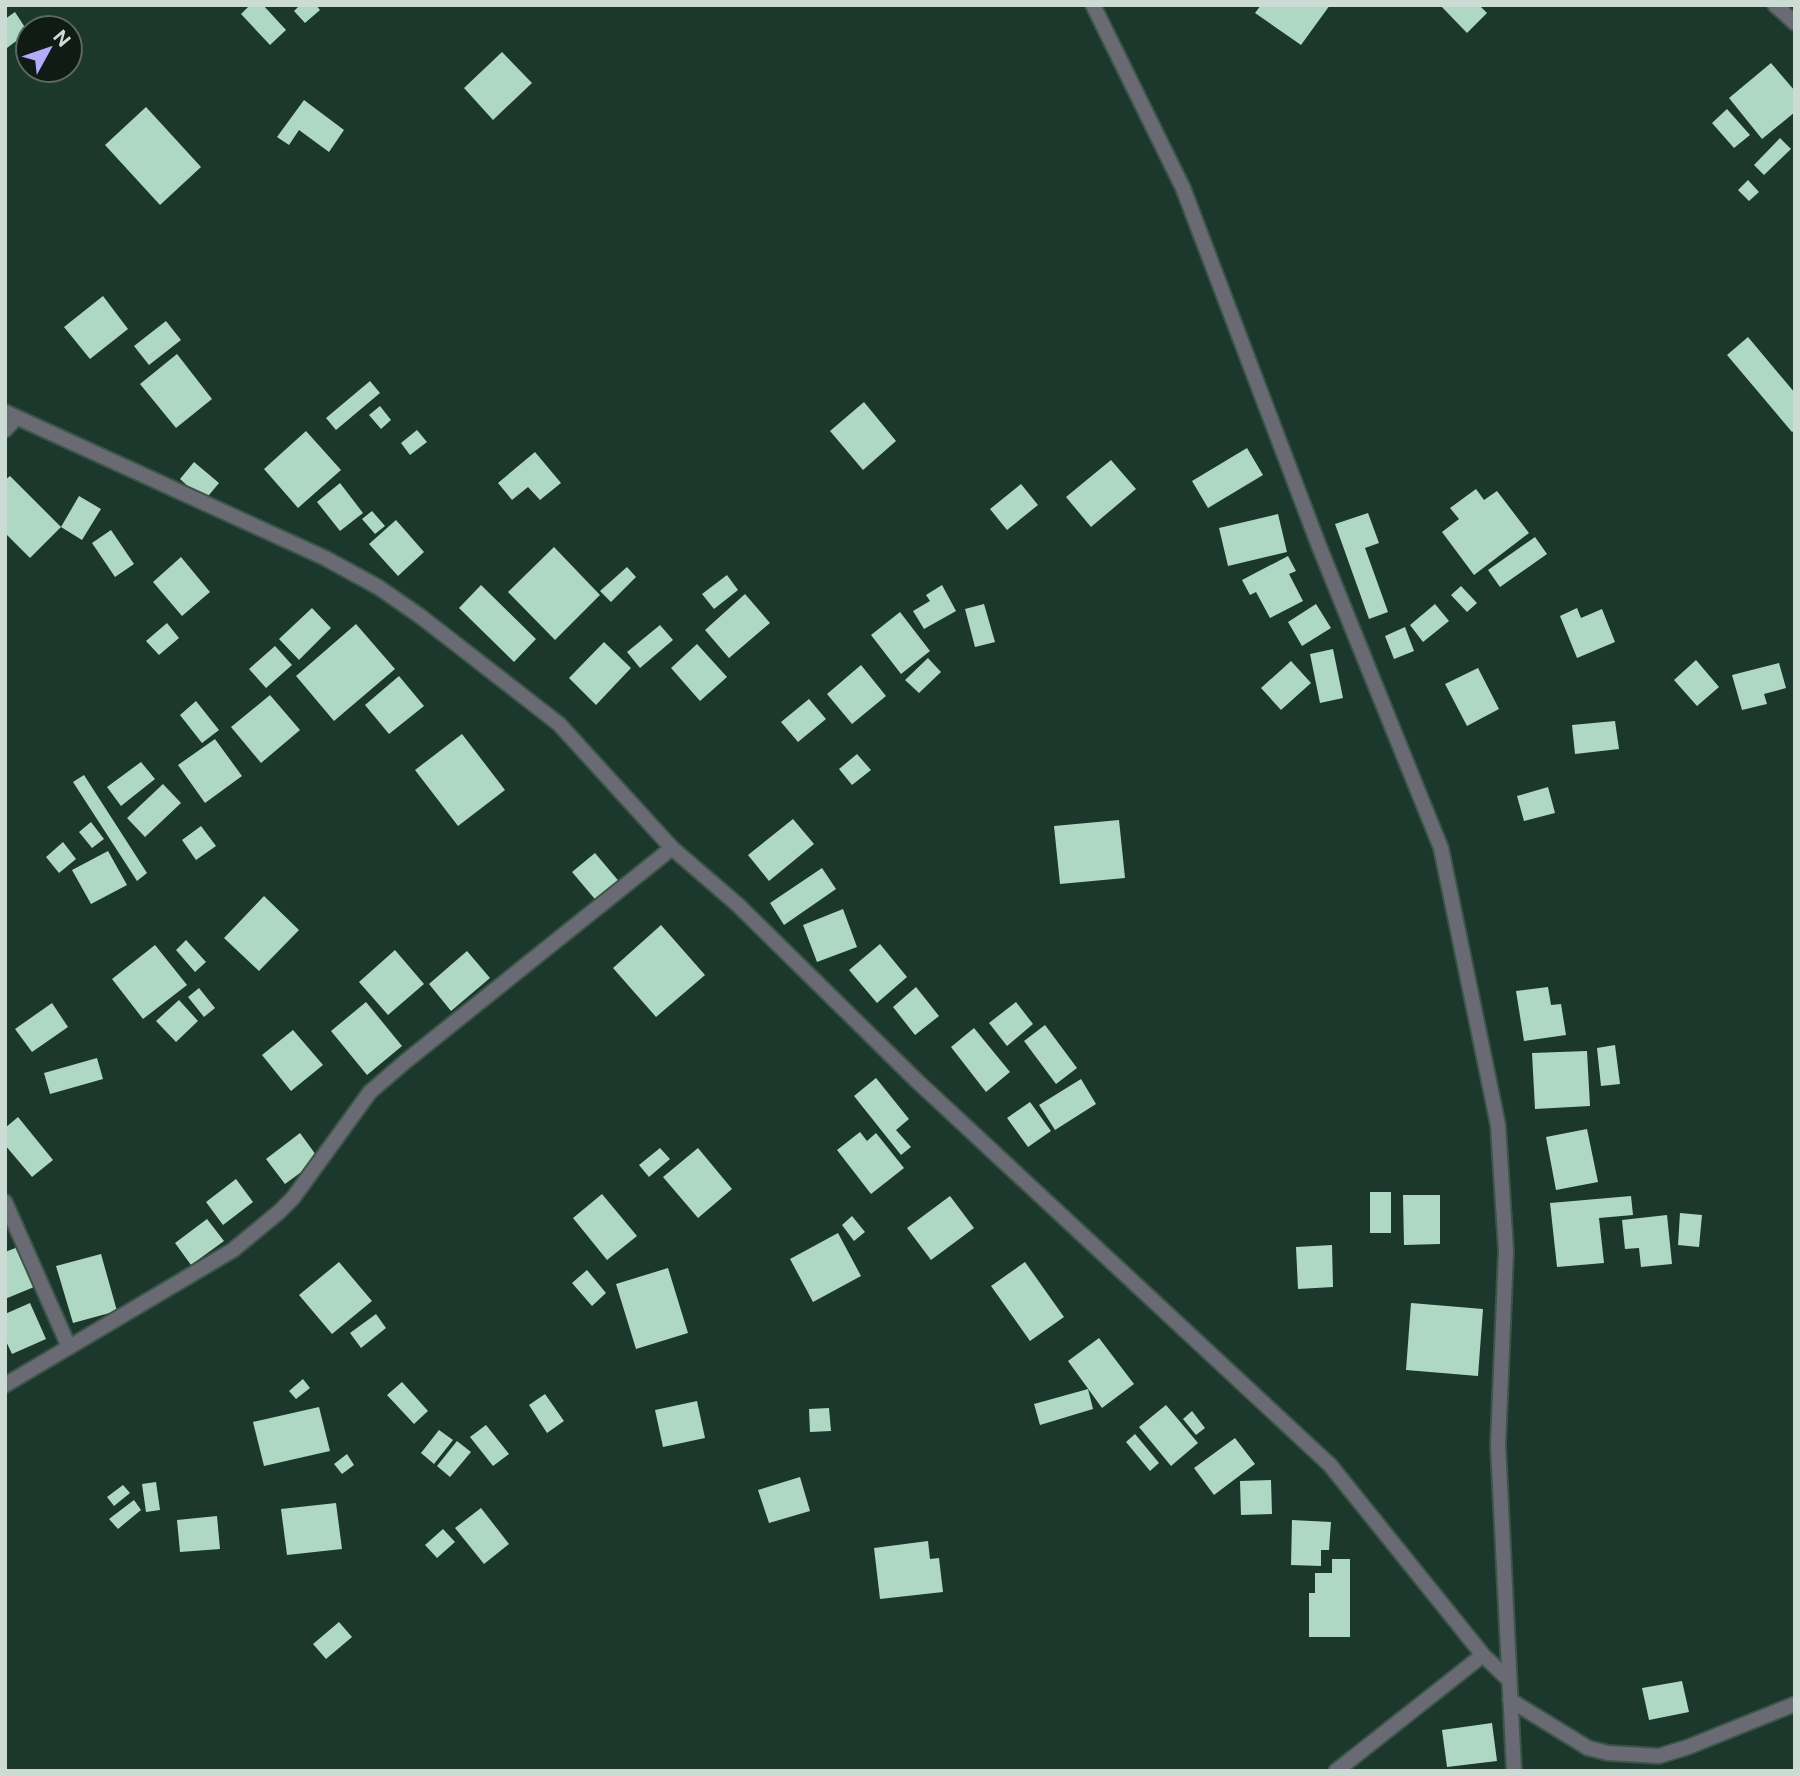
<svg xmlns="http://www.w3.org/2000/svg" width="1800" height="1776" viewBox="0 0 1800 1776" font-family="'Public Sans',sans-serif">
<style>
.building{fill:#afd8c4}
.lines{fill:none;stroke-linecap:round;stroke-linejoin:round}
.street-casing{stroke:#3c5549;stroke-width:18}
.street{stroke:#6a6a75;stroke-width:14}
</style>
<rect width="100%" height="100%" fill="#1c372b"/>
<path class="building" d="M250 5H263L286 30 270 45 241 14Z
M300 5H316L320 10 305 23 294 11Z
M1261 5H1330L1301 45 1255 13Z
M1440 5H1479L1487 13 1467 33Z
M15 12 28 32 7 48 5 45V19Z
M502 52 532 83 493 120 464 88Z
M1771 63 1795 91V112L1762 139 1729 98Z
M304 100 344 130 329 152 299 130 289 145 277 137Z
M146 107 201 167 160 205 105 145Z
M1727 109 1750 135 1734 148 1712 123Z
M1780 138 1791 149 1764 175 1754 165Z
M1748 180 1759 192 1749 201 1738 190Z
M103 296 128 329 90 359 64 327Z
M166 321 181 340 149 365 134 346Z
M1748 337 1795 393V430L1792 432 1727 355Z
M177 354 212 399 176 428 140 384Z
M370 381 380 393 336 430 326 418Z
M864 402 896 441 863 470 830 431Z
M380 406 391 420 381 429 369 415Z
M417 430 427 442 410 455 401 443Z
M306 431 341 470 298 508 264 469Z
M1247 448 1263 475 1208 508 1192 481Z
M535 452 561 483 540 500 528 487 512 500 498 483Z
M1111 460 1136 489 1091 527 1066 497Z
M194 462 219 483 204 501 180 479Z
M10 476 61 527 30 558 5 533V480Z
M340 483 363 513 340 531 317 502Z
M1021 484 1038 505 1007 530 990 509Z
M1476 489 1484 500 1497 491 1529 533 1474 575 1442 532 1459 519 1450 508Z
M79 496 101 509 82 540 61 527Z
M372 511 385 526 375 534 362 519Z
M1368 513 1379 543 1365 548 1388 612 1369 619 1335 524Z
M1278 514 1287 552 1228 566 1219 528Z
M396 520 424 552 398 576 369 544Z
M111 530 134 564 115 577 92 543Z
M1535 537 1547 554 1500 587 1488 570Z
M554 547 600 595 555 640 508 592Z
M1288 556 1296 571 1289 574 1303 601 1270 618 1256 592 1250 595 1242 580Z
M181 557 210 592 182 616 153 582Z
M627 567 636 577 611 602 600 591Z
M727 575 738 590 714 609 702 594Z
M481 585 536 639 514 662 459 608Z
M942 585 956 611 924 629 913 611 930 601 926 595Z
M1461 586 1477 603 1467 612 1451 595Z
M745 594 770 623 729 658 705 630Z
M984 604 995 642 975 647 965 609Z
M1316 604 1331 628 1302 646 1288 622Z
M1435 604 1449 621 1423 642 1410 625Z
M312 608 331 628 299 660 279 639Z
M1577 608 1581 618 1602 609 1615 642 1577 658 1560 616Z
M900 612 930 651 901 674 871 635Z
M167 623 179 638 159 655 146 641Z
M356 624 395 669 334 721 296 676Z
M660 625 673 640 640 668 627 652Z
M1405 627 1414 651 1394 659 1385 636Z
M604 642 631 668 596 705 569 678Z
M697 644 727 677 700 701 671 668Z
M275 646 292 665 266 688 249 669Z
M1333 649 1343 698 1320 703 1310 654Z
M928 658 941 672 919 693 905 680Z
M1696 660 1719 687 1697 706 1674 680Z
M1291 661 1311 683 1281 710 1261 688Z
M1779 663 1786 688 1764 694 1767 704 1742 710 1732 675Z
M861 665 886 696 852 724 827 694Z
M1478 668 1499 709 1467 726 1445 684Z
M399 676 424 706 389 734 365 705Z
M270 695 300 730 261 763 231 727Z
M809 699 826 719 798 742 781 722Z
M196 701 219 730 202 743 180 715Z
M1615 721 1619 749 1575 754 1572 725Z
M462 734 505 790 458 826 415 770Z
M215 739 242 776 205 803 178 765Z
M857 754 871 770 852 785 839 769Z
M141 762 155 779 121 806 107 787Z
M84 775 147 873 137 881 73 782Z
M163 784 181 803 145 837 127 818Z
M1548 787 1555 813 1524 821 1517 796Z
M793 819 814 844 769 881 748 855Z
M1119 820 1125 878 1060 884 1054 826Z
M91 822 104 839 92 848 79 832Z
M201 826 216 846 196 860 182 840Z
M63 842 76 859 59 873 46 857Z
M108 851 127 885 91 904 72 870Z
M595 853 622 885 599 904 572 872Z
M822 868 836 889 784 925 770 903Z
M264 896 299 930 259 971 224 938Z
M843 909 857 947 817 962 803 925Z
M661 925 705 975 656 1017 613 968Z
M186 940 206 962 195 972 176 950Z
M880 944 907 977 877 1003 849 970Z
M155 945 187 985 143 1019 112 979Z
M395 950 424 984 388 1015 359 982Z
M467 951 490 978 451 1011 429 984Z
M916 987 939 1016 915 1035 893 1007Z
M1548 987 1551 1005 1561 1004 1566 1035 1524 1041 1516 991Z
M199 988 215 1008 204 1017 188 997Z
M179 1000 198 1021 176 1042 156 1021Z
M366 1002 402 1046 367 1075 331 1031Z
M1016 1002 1033 1024 1007 1046 989 1023Z
M52 1003 68 1027 32 1052 15 1029Z
M1045 1025 1077 1068 1056 1084 1024 1041Z
M974 1028 1010 1072 986 1092 951 1047Z
M293 1030 323 1065 291 1091 262 1055Z
M1615 1045 1620 1084 1601 1086 1597 1048Z
M1587 1051 1590 1106 1535 1109 1532 1053Z
M97 1058 103 1079 50 1094 44 1073Z
M876 1078 909 1119 896 1130 911 1147 901 1155 854 1096Z
M1081 1079 1096 1104 1055 1130 1039 1105Z
M1030 1102 1051 1131 1028 1147 1007 1118Z
M18 1117 53 1160 32 1177 5 1145V1128Z
M1587 1129 1598 1182 1556 1190 1546 1137Z
M860 1132 867 1141 876 1133 904 1168 871 1194 837 1150Z
M300 1133 319 1159 285 1184 266 1159Z
M660 1148 670 1159 649 1177 639 1165Z
M698 1148 732 1189 698 1218 663 1177Z
M236 1179 253 1202 223 1225 206 1202Z
M1370 1192H1391V1233H1370Z
M602 1194 637 1236 607 1260 573 1218Z
M1403 1195H1440V1244L1404 1245Z
M950 1196 974 1228 931 1260 907 1228Z
M1631 1196 1633 1215 1599 1218 1604 1263 1557 1267 1550 1203Z
M1680 1213 1702 1215 1699 1247 1678 1245Z
M1667 1215 1672 1264 1641 1267 1639 1248 1625 1249 1622 1220Z
M852 1216 865 1232 854 1241 842 1225Z
M207 1219 224 1241 191 1265 175 1243Z
M838 1233 861 1276 813 1302 790 1259Z
M1332 1245 1333 1287 1298 1289 1296 1247Z
M18 1247 34 1287 5 1299V1252Z
M101 1254 117 1311 73 1323 56 1266Z
M339 1262 372 1301 332 1334 299 1295Z
M1025 1262 1064 1317 1030 1341 991 1286Z
M668 1268 688 1333 636 1349 616 1284Z
M587 1270 606 1293 592 1306 572 1283Z
M30 1303 46 1339 12 1354 5 1339V1314Z
M1411 1303 1483 1309 1478 1376 1406 1370Z
M376 1314 386 1328 361 1348 350 1333Z
M1099 1338 1134 1384 1102 1408 1068 1361Z
M303 1379 310 1388 296 1399 289 1391Z
M402 1382 428 1411 414 1424 387 1395Z
M1088 1389 1093 1409 1040 1425 1034 1404Z
M545 1394 564 1421 547 1433 529 1405Z
M697 1401 705 1438 663 1447 655 1410Z
M1166 1405 1198 1443 1171 1466 1139 1427Z
M319 1407 330 1451 264 1466 253 1422Z
M829 1408 831 1431 810 1432 809 1409Z
M1192 1411 1205 1428 1196 1435 1183 1419Z
M486 1425 509 1454 493 1466 470 1437Z
M439 1430 453 1440 434 1464 421 1453Z
M1135 1434 1159 1463 1150 1471 1126 1442Z
M1235 1438 1255 1464 1214 1495 1194 1468Z
M457 1441 471 1452 450 1477 437 1466Z
M347 1454 354 1465 342 1474 334 1464Z
M800 1477 810 1511 769 1523 758 1490Z
M1271 1480 1272 1514 1241 1515 1240 1481Z
M156 1482 160 1510 146 1512 142 1484Z
M123 1485 130 1493 114 1506 107 1497Z
M134 1500 141 1510 118 1529 109 1519Z
M336 1503 342 1549 287 1555 281 1509Z
M481 1508 509 1544 484 1564 455 1528Z
M217 1516 220 1549 180 1552 177 1520Z
M1292 1520 1331 1522 1329 1550H1321V1566L1291 1565Z
M443 1529 455 1542 437 1558 425 1545Z
M928 1541 930 1559 939 1558 943 1592 880 1599 874 1548Z
M1332 1559H1350V1637H1309V1593H1315V1573H1332Z
M339 1622 352 1637 326 1659 313 1644Z
M1682 1681 1689 1712 1649 1720 1642 1688Z
M1492 1723 1497 1761 1447 1767 1442 1730Z"/>
<g class="lines">
<g class="street-casing">
<path id="street" d="M1093 5 1183 188 1319 546 1441 848 1498 1125 1506 1251 1498 1445 1514 1771
M1775 5 1795 23
M5 412 325 558 378 587 420 616 559 724 672 848 738 905 917 1081 1330 1465 1483 1655 1508 1679
M5 430 16 418
M5 1202 69 1347
M5 1385 233 1250 279 1212 293 1198 370 1092 406 1061 672 848
M1510 1700 1588 1748 1608 1753 1659 1756 1688 1747 1795 1704
M1336 1771 1483 1655"/>
</g>
<use href="#street" class="street"/>
</g>
<rect width="1800" height="1776" fill="none" stroke="#ccdcd4" stroke-width="14"/>
<g transform="translate(49 49) rotate(50)"><circle r="33" fill="#101b16" stroke="#5b6862" stroke-width="2"/>
<path d="M0-5L12 26L0 18L-12 26Z" fill="#b4acf9"/>
<text y="-10" font-size="19" font-weight="bold" text-anchor="middle" fill="#ccdcd4">N</text>
</g>
</svg>
